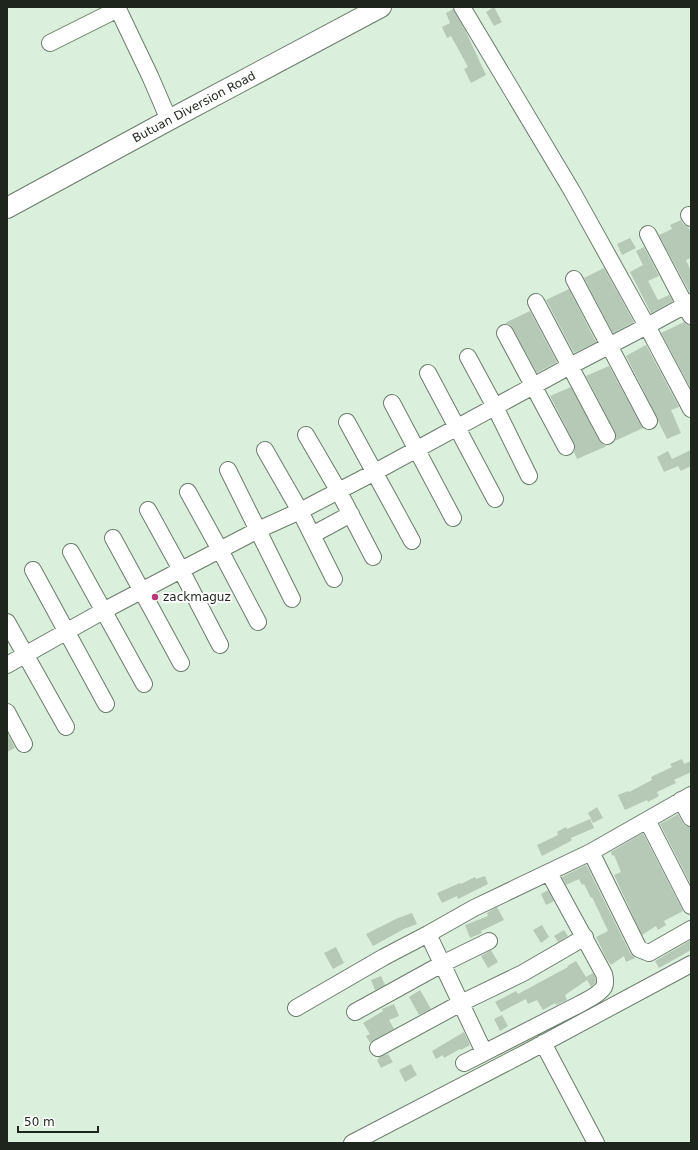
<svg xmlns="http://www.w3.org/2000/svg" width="698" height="1150" viewBox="0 0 698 1150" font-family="'DejaVu Sans',sans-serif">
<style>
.building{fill:#b5c9b6}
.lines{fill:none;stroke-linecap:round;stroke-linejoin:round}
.minor-casing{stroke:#6a7c6b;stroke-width:18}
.major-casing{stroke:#6a7c6b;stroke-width:22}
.minor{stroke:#fff;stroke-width:16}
.major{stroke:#fff;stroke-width:20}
.poi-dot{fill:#bd3675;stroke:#fff;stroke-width:1.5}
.labels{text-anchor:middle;stroke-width:4;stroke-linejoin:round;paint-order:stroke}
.street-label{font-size:12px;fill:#1d251d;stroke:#fff}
.poi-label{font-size:12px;fill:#1d251d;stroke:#fff;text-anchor:start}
</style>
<rect width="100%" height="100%" fill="#dbf0dc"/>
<path class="building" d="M494 7 502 22 494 26 486 12Z
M453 9 465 30 486 75 471 83 464 69 468 67 451 36 447 38 442 27 450 23 446 13Z
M681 220 683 224 688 227 691 232V258L686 260 691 271V293H690L659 235 672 229 670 225Z
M630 238 636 248 622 255 617 244Z
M644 247 659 276 648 281 658 300 669 295 673 301 651 313 630 272 643 265 636 251Z
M604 268 634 322 613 333 584 278Z
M569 289 596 342 574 353 546 300Z
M530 311 557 362 537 373 513 329 510 325 505 323Z
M684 322 686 324 691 325V389L661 333Z
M646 345 679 407 671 410 681 433 667 439 658 421 657 417 626 356Z
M609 366 641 425 643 428 615 441 616 437 615 432 586 376Z
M571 387 599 440 602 444 607 446 577 459 574 452 575 448 574 443 550 396Z
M691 450V466L681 471 678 466 664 472 657 457 668 451 672 459Z
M7 732 15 748 7 752Z
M682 759 684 764 691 761V772L674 780 676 783 657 792 659 796 648 802 647 800 625 810 618 795 628 791 629 792 652 780 651 777 672 767 670 764Z
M597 807 603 818 593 823 588 813Z
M678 814 683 823 686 826 691 827V885L660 824Z
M590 819 594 828 571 838 572 840 569 842 542 856 537 845 558 835 557 832 566 827 567 829Z
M643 833 683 911 664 921 666 925 658 930 656 926 642 935 614 875 621 872 614 855 612 856 611 852Z
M586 865 588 868 630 953 635 958 626 962 624 956 611 965 606 958 596 937 608 931 592 897 591 898 584 884 582 885 579 879 566 885 562 877Z
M485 876 488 884 458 899 457 896 442 903 437 893 460 883 461 884 475 877 476 879Z
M548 890 554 901 546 905 541 894Z
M497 907 504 920 481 931 482 933 470 938 465 925 488 916 487 913Z
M412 913 417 924 404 929 373 946 366 934 398 918Z
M542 925 549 937 541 943 533 930Z
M564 930 568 936 558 942 554 936Z
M691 940V950L659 968 655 961Z
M336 947 344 963 333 969 324 953Z
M491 950 498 962 488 968 481 956Z
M576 961 586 977 593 973 595 977 596 982 591 987 587 980 565 995 567 1000 556 1005 555 1003 543 1010 537 1000 528 1004 526 999 501 1012 495 1002 516 991 518 994 568 967 567 966Z
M381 976 385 985 375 990 371 980Z
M420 990 431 1009 419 1015 409 997Z
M394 1004 399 1016 389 1020 394 1029 373 1040 370 1043 366 1036 370 1034 363 1023 383 1011 382 1009Z
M502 1015 508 1026 500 1031 494 1019Z
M464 1032 470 1045 461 1050 460 1049 444 1058 443 1055 436 1059 432 1051Z
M388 1054 393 1062 381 1068 377 1060 379 1059 378 1057Z
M411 1064 417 1075 405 1082 399 1070Z"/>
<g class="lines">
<g class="minor-casing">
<path id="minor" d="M117 7 150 76 169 120
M462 7 572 191 647 326 691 409
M50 43 118 9
M689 215 691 218
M648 234 691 316
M574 279 649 421
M536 302 607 436
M505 333 566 447
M468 357 495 407 529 476
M428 373 495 499
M392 403 453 518
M347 422 412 541
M306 435 338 490 373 557
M265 450 300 511 334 579
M228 470 292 599
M188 492 220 550 258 622
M148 510 181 570 220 645
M312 535 351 514
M113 538 181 663
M71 552 144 684
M33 570 106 704
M7 622 66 727
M7 665 103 611 181 570 258 530 300 511 375 472 570 366 647 326 691 302
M7 712 24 744
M681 800 691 818
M647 820 691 906
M591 852 639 949 649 953 691 929
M296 1008 384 957 428 934
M355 1012 442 964 489 941
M543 1043 596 1143
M378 1048 461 1003 523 973 585 937
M484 1052 428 934 474 908 591 852 691 795
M464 1063 580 1004C587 1000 599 995 604 987 606 983 605 978 604 974L549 873
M352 1143 527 1052 691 964"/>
</g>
<g class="major-casing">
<path id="major" d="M7 208 169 120 381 7"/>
</g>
<use href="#minor" class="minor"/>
<use href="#major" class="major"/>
</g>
<circle class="poi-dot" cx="155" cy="597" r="4"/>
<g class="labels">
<g class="street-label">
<text transform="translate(194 107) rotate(-28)" y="4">Butuan Diversion Road</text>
</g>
<g class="poi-label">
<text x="163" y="601">zackmaguz</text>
</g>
</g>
<rect width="698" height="1150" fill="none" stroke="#1d251d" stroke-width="16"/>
<path d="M18 1126v6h80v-6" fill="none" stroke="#1d251d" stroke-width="2"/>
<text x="24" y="1126" font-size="12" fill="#1d251d" stroke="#ffffff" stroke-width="3" paint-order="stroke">50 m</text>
</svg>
